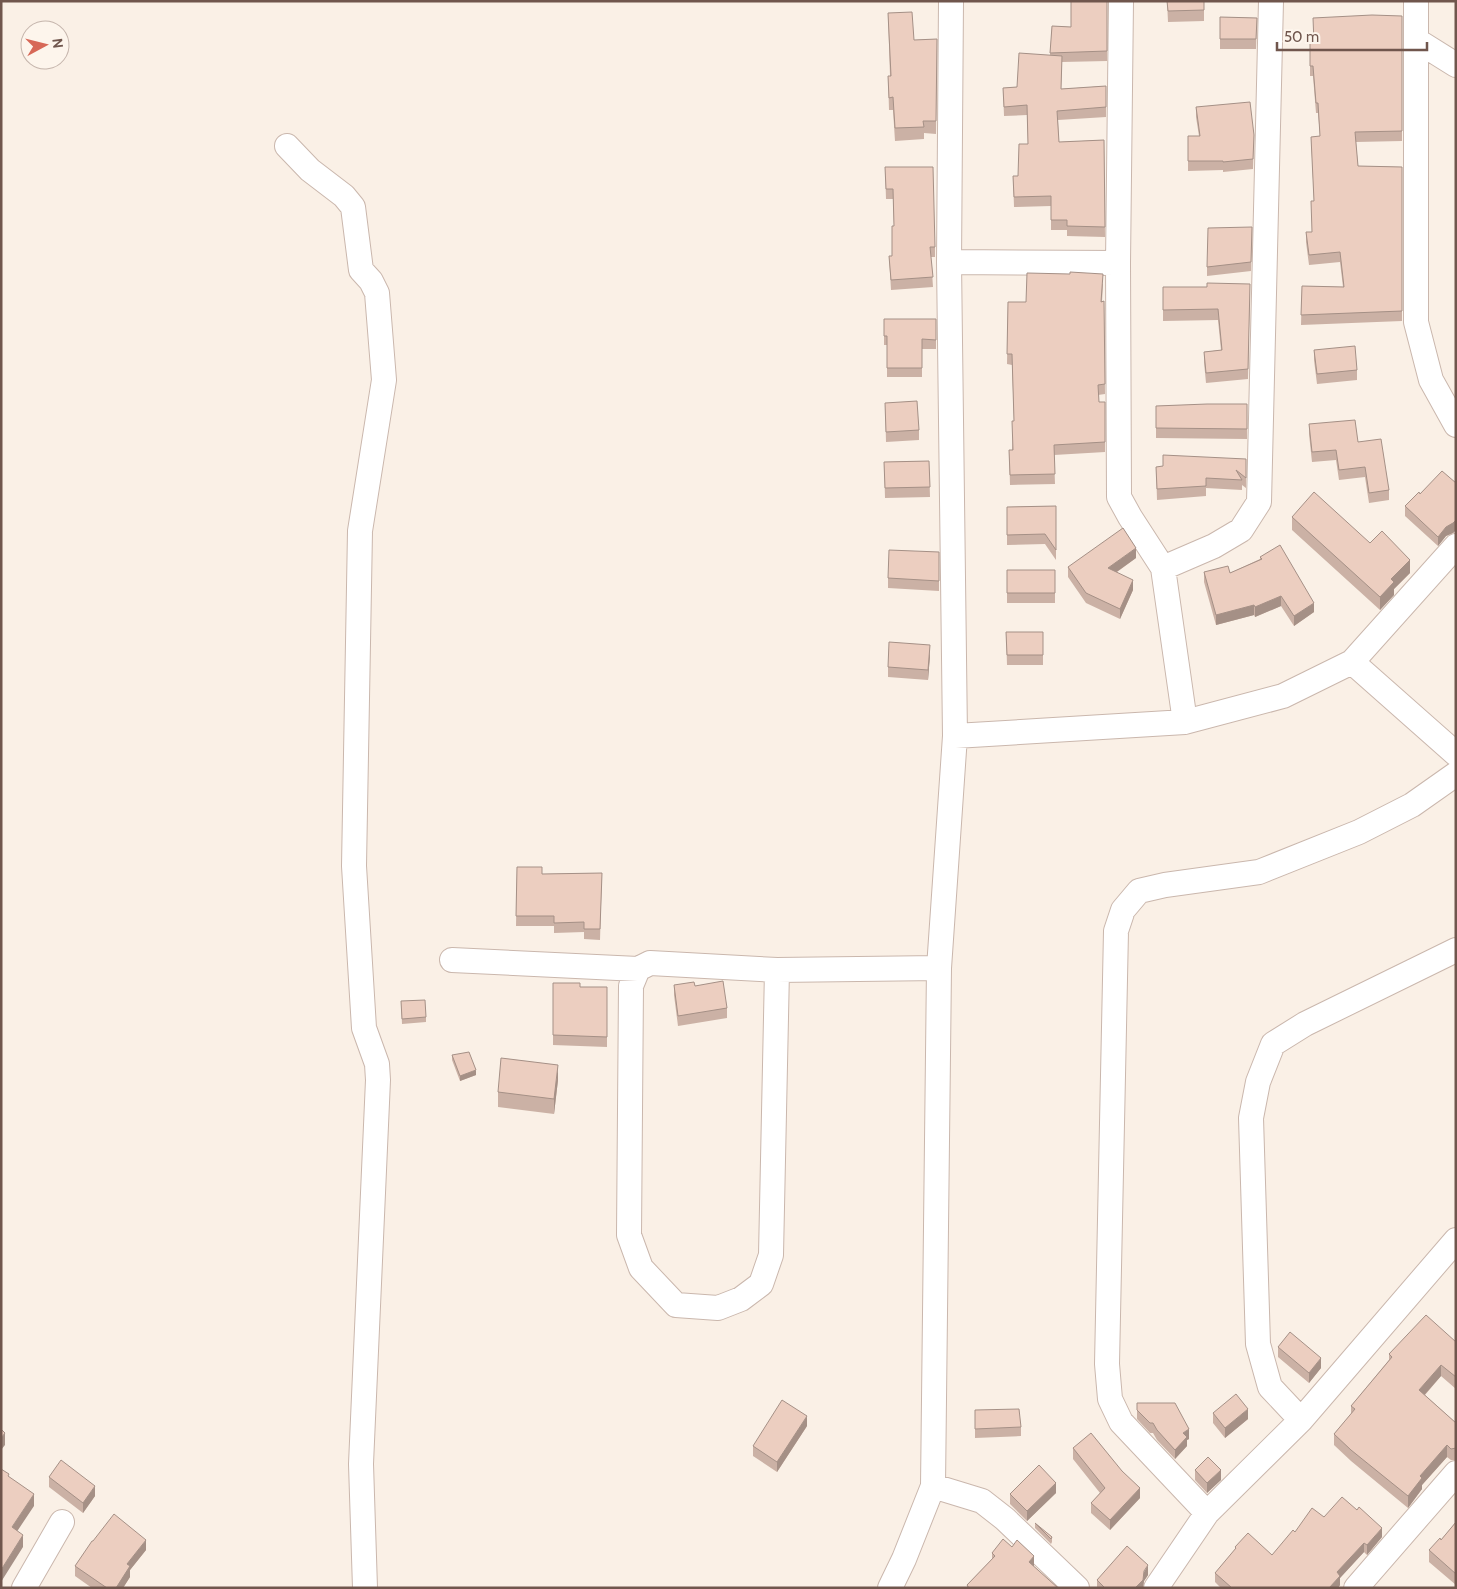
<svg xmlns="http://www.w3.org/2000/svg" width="1457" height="1589" viewBox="0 0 1457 1589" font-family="Cabin,sans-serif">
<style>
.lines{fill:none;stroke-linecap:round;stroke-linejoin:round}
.minor-casing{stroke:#cab7ad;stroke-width:26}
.minor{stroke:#fff;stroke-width:24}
.wall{fill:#cbb1a5}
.shaded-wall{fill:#a59086}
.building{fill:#eccec0;stroke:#a59086}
</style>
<rect width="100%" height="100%" fill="#faf0e6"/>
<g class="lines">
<g class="minor-casing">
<path id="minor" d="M1121 1 1118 263 1119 497 1130 517 1163 568 1185 722
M1416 1V322L1431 380 1456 425
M1416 40 1456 65
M287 146 310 170 344 196 353 207 361 270 371 281 377 293 384 380 360 531 354 866 364 1028 377 1064 378 1080 361 1464 365 1588
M949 262 1118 263
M1163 568 1214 546 1241 530 1259 502 1271 1
M1352 662 1456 754
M955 736 1185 722 1283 696 1352 662 1456 546
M452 960 638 969
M777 970 771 1255 761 1284 741 1299 718 1308 676 1305 641 1268 629 1235 631 986 638 969 650 963 777 970 939 968
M1301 1420 1270 1387 1258 1344 1251 1118 1258 1082 1273 1044 1305 1024 1456 950
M933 1486 982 1501 1005 1519 1077 1588
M1207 1513 1121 1422 1110 1399 1107 1364 1116 931 1123 910 1139 891 1165 885 1259 872 1359 832 1412 805 1456 774
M24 1588 62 1522
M890 1588 904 1559 933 1486 939 968 955 736 949 262 951 1
M1156 1588 1207 1513 1301 1420 1456 1240
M1356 1588 1456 1473"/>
</g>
<use href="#minor" class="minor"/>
</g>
<path class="wall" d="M1049 1H1107V61L1062 62 1061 89 1106 86V117L1058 120 1059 142 1104 140 1105 237 1067 236V230H1051V206L1014 207 1013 176H1018L1028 144 1027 115 1004 116 1003 88 1017 87 1050 55 1052 26 1071 27V2Z
M1167 1H1204V21L1168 22Z
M888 13 914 40 937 39 936 134 924 133V139L895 141 893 110H889L888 76H890Z
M1402 16V141L1356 142 1358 166 1402 167V321L1301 325 1302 286 1343 287 1340 262 1309 265 1306 242V232H1312L1314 201 1311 137 1320 136 1318 113H1316L1313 76H1310V43H1313Z
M1220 17 1257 18 1256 49H1220Z
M1196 107 1254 135 1253 169 1223 172V170L1188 171V136H1199L1196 117Z
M885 167 935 247V257H931L933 287 891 290 889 256H892L894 226 893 199H886Z
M1252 227 1251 271 1207 276V267Z
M1103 284 1102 302 1104 301 1105 394 1098 395 1099 402H1105V452L1054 455 1055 484 1010 485 1009 450H1012L1014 421 1012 365 1007 364 1008 302H1026Z
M1250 284 1248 379 1206 383 1204 362V352L1221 350 1218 320 1163 321V287H1207Z
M884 319H936V349H922V377H887V345H884Z
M1314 350 1357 370V380L1317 384 1314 360Z
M885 403 919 430V440L886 442Z
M1247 404V439L1156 438V406Z
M1309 424 1358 442 1389 490V500L1369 503 1365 477 1339 480 1336 460 1312 462 1309 434Z
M1246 459V488L1242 485V490L1206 488V496L1157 500 1156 467Z
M929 461 930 497 885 498 884 462Z
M1456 483V530L1453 533 1446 536 1438 546 1405 516V506L1420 494Z
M1056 506V560L1045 544 1007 545V507Z
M1292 517 1370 543 1410 573 1394 589V595L1380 610 1292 530Z
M939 552V591L888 588V578Z
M1260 557 1314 612 1294 626 1281 606 1255 617 1254 615 1216 625 1204 582V572L1230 573 1260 559Z
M1136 558 1117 572 1133 590 1120 619 1086 603 1068 577V567Z
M1007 570H1055V603H1007Z
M1006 632H1043V665H1007Z
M930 655 928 680 888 677V667Z
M517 867 542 874 602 873 600 940 584 939V932L554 933V926H516Z
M553 983 580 987H607V1047L553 1045Z
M674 985 695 986 727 1008V1018L678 1026 674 995Z
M401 1001 426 1017V1022L402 1024Z
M452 1055 476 1075 460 1081 452 1060Z
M558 1080 554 1114 498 1107V1092Z
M1456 1342V1389L1441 1376 1425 1395 1456 1423V1460H1451L1447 1457 1422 1485V1489L1408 1508 1351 1461 1334 1445V1434L1351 1414V1406L1389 1360V1354Z
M1278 1347 1321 1368 1309 1383 1278 1357Z
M1137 1403 1189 1439 1187 1440V1446L1175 1459 1157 1440 1153 1433H1150L1137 1419Z
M975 1410 1021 1427V1436L975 1438Z
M1213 1413 1248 1419 1225 1438 1213 1423Z
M807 1426 777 1472 753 1456V1446Z
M1073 1448 1140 1498 1110 1530 1091 1513V1503L1100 1493 1073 1459Z
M1195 1470 1221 1480 1207 1493 1195 1480Z
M49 1477 95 1496 83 1513 49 1487Z
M1056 1493 1027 1521 1010 1504V1494Z
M1456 1506V1519L1455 1518V1507Z
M1324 1517 1382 1537 1367 1555 1364 1552 1340 1578V1585L1338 1588H1221L1215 1582V1573L1235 1550V1547L1272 1555 1295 1532Z
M1456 1522V1585L1429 1562V1550L1441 1540Z
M1035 1523 1052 1537V1542L1051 1544 1035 1528Z
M93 1541 146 1550 130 1570V1577L123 1588H92L75 1576V1566Z
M992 1553 1034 1566H1033L1058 1588H967V1585L992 1559Z
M1148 1575 1144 1581 1143 1588H1097V1580Z"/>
<path class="shaded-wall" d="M1456 520V530L1453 533 1446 536 1438 546V537L1446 527Z
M1136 548V558L1108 578V568Z
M1410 560V573L1394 589V595L1380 610V597L1391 579Z
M1133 580V590L1120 619V609Z
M1281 596V606L1255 617V607Z
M1314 603V612L1294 626V616Z
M1254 605V615L1216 625V615Z
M930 645V655L928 680V670Z
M558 1065V1080L554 1114V1099Z
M476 1070V1075L460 1081V1076Z
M1321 1358V1368L1309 1383V1373Z
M1441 1365V1376L1419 1401V1390Z
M1248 1409V1419L1225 1438V1428Z
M807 1416V1426L777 1472V1462Z
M1189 1429V1439L1187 1440V1446L1175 1459V1450L1183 1433Z
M5 1433V1445L1 1450V1438Z
M1447 1445V1457L1422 1485V1489L1408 1508V1496L1420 1476Z
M1221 1470V1480L1207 1493V1483Z
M1056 1483V1493L1027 1521V1511Z
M95 1486V1496L83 1513V1503Z
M1140 1488V1498L1110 1530V1520Z
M34 1494V1506L12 1539V1527Z
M1382 1528V1537L1367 1555V1545Z
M23 1535V1547L1 1582V1570Z
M146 1540V1550L130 1570V1577L123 1588H116L127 1564Z
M1364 1543V1552L1340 1578V1585L1338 1588H1329L1337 1572Z
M1034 1556V1566L1029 1572V1562Z
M1148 1565V1575L1144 1581 1143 1588H1135Z"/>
<path class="building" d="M1071 1H1107V51L1050 53 1052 26 1071 27Z
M1167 1H1204V10L1168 11Z
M912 12 914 40 937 39 936 121H923L924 127 895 128 893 97 889 98 888 76H891L888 13Z
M1372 15 1402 16V131L1355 132 1358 166 1402 167V311L1301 315 1302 286 1344 287 1340 252 1309 255 1306 232H1312L1311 201H1314L1311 137 1320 136 1318 103H1316L1313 66H1310V43H1314L1313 18Z
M1220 17 1257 18 1256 39H1220Z
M1019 53 1062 56 1061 89 1106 86V107L1057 111 1059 142 1104 140 1105 227 1067 226V220H1051V196L1014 197 1013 176H1018L1019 144H1028L1027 105 1004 107 1003 88 1017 87Z
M1250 102 1254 135 1253 159 1223 162V161H1188V136H1200L1196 107Z
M885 167H933L935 247H930L933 277 891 280 889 256H892V226H894L893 189H886Z
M1252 227 1251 262 1207 267 1208 228Z
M1070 272 1103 274 1101 302 1104 301 1105 384 1098 385 1099 402H1105V442L1054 445 1055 474 1010 475 1009 450H1013L1012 421H1014L1012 354H1007L1008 302H1026L1027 273 1070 274Z
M1207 283 1250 284 1248 369 1206 373 1204 352 1222 350 1218 309 1163 310V287H1207Z
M884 319H936V340L922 339V368H887V336H884Z
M1355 346 1357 370 1317 374 1314 350Z
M917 401 919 430 886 432 885 403Z
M1207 404H1247V429L1156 428V406Z
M1355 420 1358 442 1381 439 1389 490 1369 493 1365 467 1339 470 1336 450 1312 452 1309 424Z
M1163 455 1246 459V478L1236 470 1242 480 1206 478V486L1157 489 1156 467 1163 466Z
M929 461 930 487 885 488 884 462Z
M1442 471 1456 483V520L1453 523 1446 527 1438 537 1405 506 1419 492 1420 494Z
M1314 492 1370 543 1382 531 1410 560 1391 579 1394 582 1380 597 1292 517Z
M1056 506V550L1045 534 1007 535V507Z
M1123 528 1136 548 1108 568 1133 580 1120 609 1086 593 1068 567Z
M1280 545 1314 603 1294 616 1281 596 1255 607 1254 605 1216 615 1204 572 1228 566 1230 573 1262 559 1260 557Z
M889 550 939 552V581L888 578Z
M1007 570H1055V593H1007Z
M1006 632H1043V655H1007Z
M889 642 930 645 928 670 888 667Z
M517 867H542V874L602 873 600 929H584V922L554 923V916H516Z
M723 981 727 1008 678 1016 674 985 694 982 695 986Z
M553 983H580V987H607V1037L553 1035Z
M425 1000 426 1017 402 1019 401 1001Z
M469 1052 476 1070 460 1076 452 1055Z
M501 1058 558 1065 554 1099 498 1092Z
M1426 1315 1456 1342V1377L1441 1365 1419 1390 1456 1423V1448L1451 1449 1447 1445 1420 1476 1422 1478 1408 1496 1351 1450 1334 1434 1355 1409 1351 1406 1392 1357 1389 1354Z
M1290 1332 1321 1358 1309 1373 1278 1347Z
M1236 1394 1248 1409 1225 1428 1213 1413Z
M782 1400 807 1416 777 1462 753 1446Z
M1137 1403H1175L1189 1429 1183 1433 1187 1437 1175 1450 1157 1430 1153 1423H1150L1137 1410Z
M1019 1409 1021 1427 975 1429V1410Z
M1 1429 5 1433 1 1438Z
M1091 1433 1122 1471 1140 1488 1110 1520 1091 1503 1105 1488 1073 1448Z
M1208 1457 1221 1470 1207 1483 1195 1470Z
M61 1460 95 1486 83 1503 49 1477Z
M1039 1465 1056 1483 1027 1511 1010 1494Z
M1 1469 9 1474 8 1476 34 1494 12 1527 23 1535 1 1570Z
M1342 1497 1357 1510 1359 1507 1382 1528 1367 1545 1364 1543 1337 1572 1340 1576 1329 1588H1232L1215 1573 1236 1548 1235 1547 1248 1533 1272 1555 1293 1530 1295 1532 1312 1508 1324 1517Z
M114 1514 146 1540 127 1564 130 1566 116 1588H107L75 1566 92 1541H93Z
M1456 1522V1574L1429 1550 1440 1538 1441 1540Z
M1035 1523 1052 1537 1051 1539Z
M1003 1539 1012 1547 1017 1540 1034 1556 1029 1562 1058 1588H969L967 1585 995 1556 992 1553Z
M1127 1546 1148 1565 1144 1571 1143 1580 1135 1588H1105L1097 1580Z"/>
<rect width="1457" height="1589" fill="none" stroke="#70564d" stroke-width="5"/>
<g transform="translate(45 45) rotate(83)"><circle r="24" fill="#fdf5ec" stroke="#c5b5ac"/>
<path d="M0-4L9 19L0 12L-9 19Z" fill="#d76857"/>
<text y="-8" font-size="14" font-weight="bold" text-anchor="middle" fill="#70564d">N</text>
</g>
<path d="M1277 42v8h150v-8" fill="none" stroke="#70564d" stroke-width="2.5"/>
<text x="1284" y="42" font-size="15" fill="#70564d" stroke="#fdf5ec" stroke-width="4" paint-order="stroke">50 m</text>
</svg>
